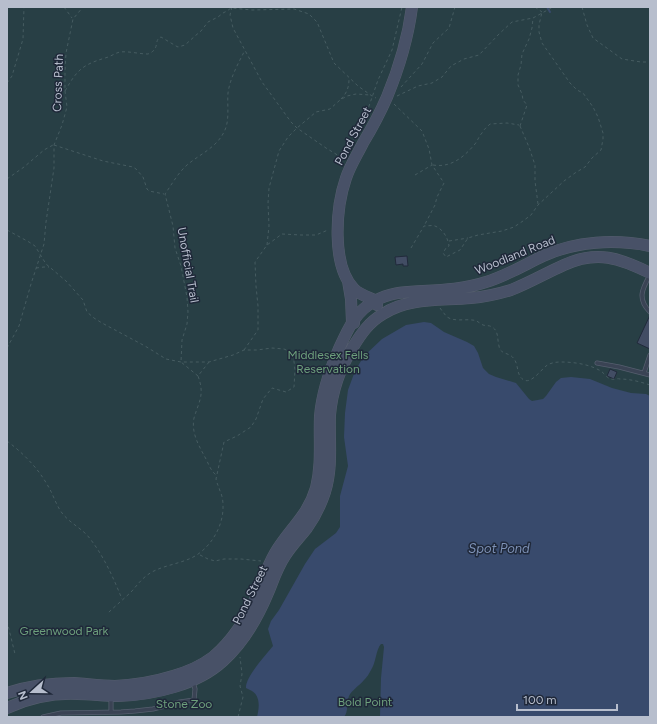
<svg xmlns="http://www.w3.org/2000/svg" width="657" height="724" viewBox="0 0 657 724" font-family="Figtree,sans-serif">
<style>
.green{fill:#283f45}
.water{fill:#384a6c}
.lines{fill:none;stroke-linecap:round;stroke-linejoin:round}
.stream{stroke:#384a6c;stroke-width:2}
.building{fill:#424d64;stroke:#212a3b}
.lane-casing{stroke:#555e6e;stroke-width:5}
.secondary-casing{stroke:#555e6e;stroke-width:12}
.path{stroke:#465c61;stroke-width:1;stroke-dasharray:3 3;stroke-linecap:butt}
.lane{stroke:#3a4354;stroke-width:3.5}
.secondary{stroke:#485167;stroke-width:11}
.labels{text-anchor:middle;stroke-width:3;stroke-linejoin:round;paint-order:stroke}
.street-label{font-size:12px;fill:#b7becd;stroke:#1f2839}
.park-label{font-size:12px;fill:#6d9f7c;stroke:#1f2839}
.water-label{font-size:13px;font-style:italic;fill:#7d91b6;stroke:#1f2839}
</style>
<rect width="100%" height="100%" fill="#253044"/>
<path class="green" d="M7 7H650V717H7Z"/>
<path class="water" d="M424 322 431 323 444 332 467 342 474 346 478 353 483 368 489 374 496 377 516 383 529 399 532 401 543 399 546 396 556 382 561 378 571 377 590 379 612 388 631 393 646 394 650 396V717H380L381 678 384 647 383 644H381C376 649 376 663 371 670 369 674 367 677 364 680 359 686 352 690 349 696 346 703 349 711 344 717H257C259 709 261 697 252 691 250 690 248 689 246 688 245 677 266 655 273 646L268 629 271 621 279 610 305 564 315 549 336 533 340 527V496L348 466 344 437 345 413 348 390 355 371 364 356 382 339 406 325Z"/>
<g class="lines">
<path class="stream" d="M547 7 550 12"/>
</g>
<path class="building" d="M407 256 408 266H403V264L396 265 395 257Z
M650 315V349L637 343Z
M610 369 617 372 614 379 607 376Z"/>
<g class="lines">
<g class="lane-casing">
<path id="lane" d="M650 275C642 289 637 299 650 312
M597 363 619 367 650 375
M644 373 650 355
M111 712V697
M43 717 61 713 121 712 135 711 153 709 180 702 194 700 195 689 193 682"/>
</g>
<g class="secondary-casing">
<path id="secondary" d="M348 281 351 299 352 322 354 323
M377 305 375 300C368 297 360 295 354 289 331 265 336 207 346 178 350 166 357 155 363 143 372 128 380 113 387 97 399 68 408 38 412 7
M7 693C28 686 52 683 74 683 88 684 101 686 115 686 134 685 154 682 173 676 187 672 201 666 213 657 233 640 249 614 259 590 264 577 268 565 275 553 289 529 308 516 316 488 322 464 319 440 320 416 322 393 329 372 338 351 347 331 355 311 375 301 390 292 406 292 423 291 444 290 465 289 486 282 506 276 524 265 543 256 576 241 615 239 650 246
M7 708C29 698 53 693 77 694 91 694 104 696 118 696 153 695 197 685 223 661 243 643 258 617 268 593 273 581 277 568 285 556 291 546 300 537 307 528 315 517 321 504 325 492 333 466 329 441 330 415 332 391 340 368 353 347 361 334 369 322 383 314 409 297 441 301 471 298 484 297 498 294 511 290 529 283 546 273 564 265 597 250 620 258 650 273"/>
</g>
<path class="path" d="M64 7 72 18
M232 7 230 15 233 28 262 82 291 122 297 128 326 148 344 159
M535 7 542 12
M582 7 587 25 593 38 622 59 641 62H650
M7 83 12 76 23 39 24 7
M401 87 422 64 433 43 449 28 455 7
M65 91C77 70 82 65 105 58 110 57 115 53 120 52 129 51 139 54 148 54 161 49 153 40 161 37L176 46 178 47 185 45 195 36 201 31 208 22 218 17 223 13 227 11 231 8 252 10 294 9 309 14 317 22 334 63 358 86 372 96 376 98
M397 96 418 86 432 83 442 77 451 66 464 59 479 55 499 34 512 22 533 18
M341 99C347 93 349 87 349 79
M394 104 422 131 429 149 432 165 444 183 437 197 435 205 424 226
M520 126 527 105 523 100 522 94 518 85V75L521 65 522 54 529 39 532 28 533 18 553 7
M520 126 529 147 535 165V181L538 204
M54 145 103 161 133 167 136 169 143 177 147 189 149 191 164 194
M351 145 368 109 378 80 392 50 402 7
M433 165C451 168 464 157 475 144 478 140 479 136 482 133 484 129 487 127 490 124L507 123 519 125
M415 175 432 165
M7 179 24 167 44 150 53 145
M7 230 29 242 35 246 46 264 66 281 83 300 87 312 94 318 102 323 145 346 166 359 181 362H209L233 355 244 350H257L272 348 284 349 293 353 295 370 294 387 286 392 272 388 263 399 256 419 251 427 237 436 224 442 216 479C217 484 219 487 220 491 222 495 223 500 223 505 224 527 209 551 189 559 177 564 163 566 152 572 143 577 138 584 132 591 124 599 115 606 107 614
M449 241 468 238
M267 245 269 226 268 203 269 188 279 151 288 137 297 128 316 112 330 109 340 100 347 96 356 94 370 95
M411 248 424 226C428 226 432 225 435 226 443 229 448 238 449 246L446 248 443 253 446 257 460 250 468 238 478 235 502 231 514 227 523 221 531 215 538 205 564 181 575 173 585 167 592 158 601 150 603 139V133L598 117 593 107 583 93 577 90 570 83 542 43 539 32V25L542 12
M36 268 44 267H49
M440 308C442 311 444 313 446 316 452 322 464 319 472 320 477 320 479 323 483 325 486 326 489 325 492 327 499 331 497 339 499 346 500 355 510 352 514 359 519 365 516 376 524 380 531 384 541 370 546 366 550 363 555 362 561 362 573 362 588 364 599 370 604 372 606 378 611 379 614 380 617 378 620 379 630 379 641 382 650 385
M7 348 19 326 31 284 44 244 46 222 54 168V145L62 125 67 107 65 91V70L66 53 73 19 83 7
M244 350 258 330V306L256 286 255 262 267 245 282 234 301 235H316L328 230
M209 362 198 376C205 395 199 401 194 418 191 433 199 446 206 459 209 465 211 471 216 475
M198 376 181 362 182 340 187 324 188 312 187 297 181 266 175 248 173 226 165 194C172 184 178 173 187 165 200 154 216 148 224 132 230 121 227 106 228 93 230 78 238 64 245 50
M7 441C23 453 38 468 48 486 53 494 56 505 62 513 69 522 79 527 87 535 103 554 113 577 122 599
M200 555 208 559 215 561 224 559H241L261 561
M7 621 15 654
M238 717 243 697 240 686 242 674 240 657"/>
<use href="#lane" class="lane"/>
<use href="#secondary" class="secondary"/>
</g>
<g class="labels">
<g class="street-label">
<text transform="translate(58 83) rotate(-88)" y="4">Cross Path</text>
<text transform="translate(353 136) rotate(-62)" y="4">Pond Street</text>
<text transform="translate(515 255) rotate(-22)" y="4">Woodland Road</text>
<text transform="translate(188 265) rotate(80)" y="4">Unofficial Trail</text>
<text transform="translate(250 595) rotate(-64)" y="4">Pond Street</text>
</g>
<g class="park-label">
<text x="328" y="359">Middlesex Fells<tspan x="328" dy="14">Reservation</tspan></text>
<text x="64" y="635">Greenwood Park</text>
<text x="365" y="706">Bold Point</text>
<text x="184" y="708">Stone Zoo</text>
</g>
<g class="water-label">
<text x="499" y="553">Spot Pond</text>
</g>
</g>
<rect width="657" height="724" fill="none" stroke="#b7becd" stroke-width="16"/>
<g transform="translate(32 692) rotate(249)" stroke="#1f2839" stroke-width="3" paint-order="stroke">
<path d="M0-3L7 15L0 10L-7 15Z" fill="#b7becd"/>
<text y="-6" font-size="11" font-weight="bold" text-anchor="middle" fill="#b7becd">N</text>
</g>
<path d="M517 704v6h100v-6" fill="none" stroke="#b7becd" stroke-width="2"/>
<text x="523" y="704" font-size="12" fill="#b7becd" stroke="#1f2839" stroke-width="3" paint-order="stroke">100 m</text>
</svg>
